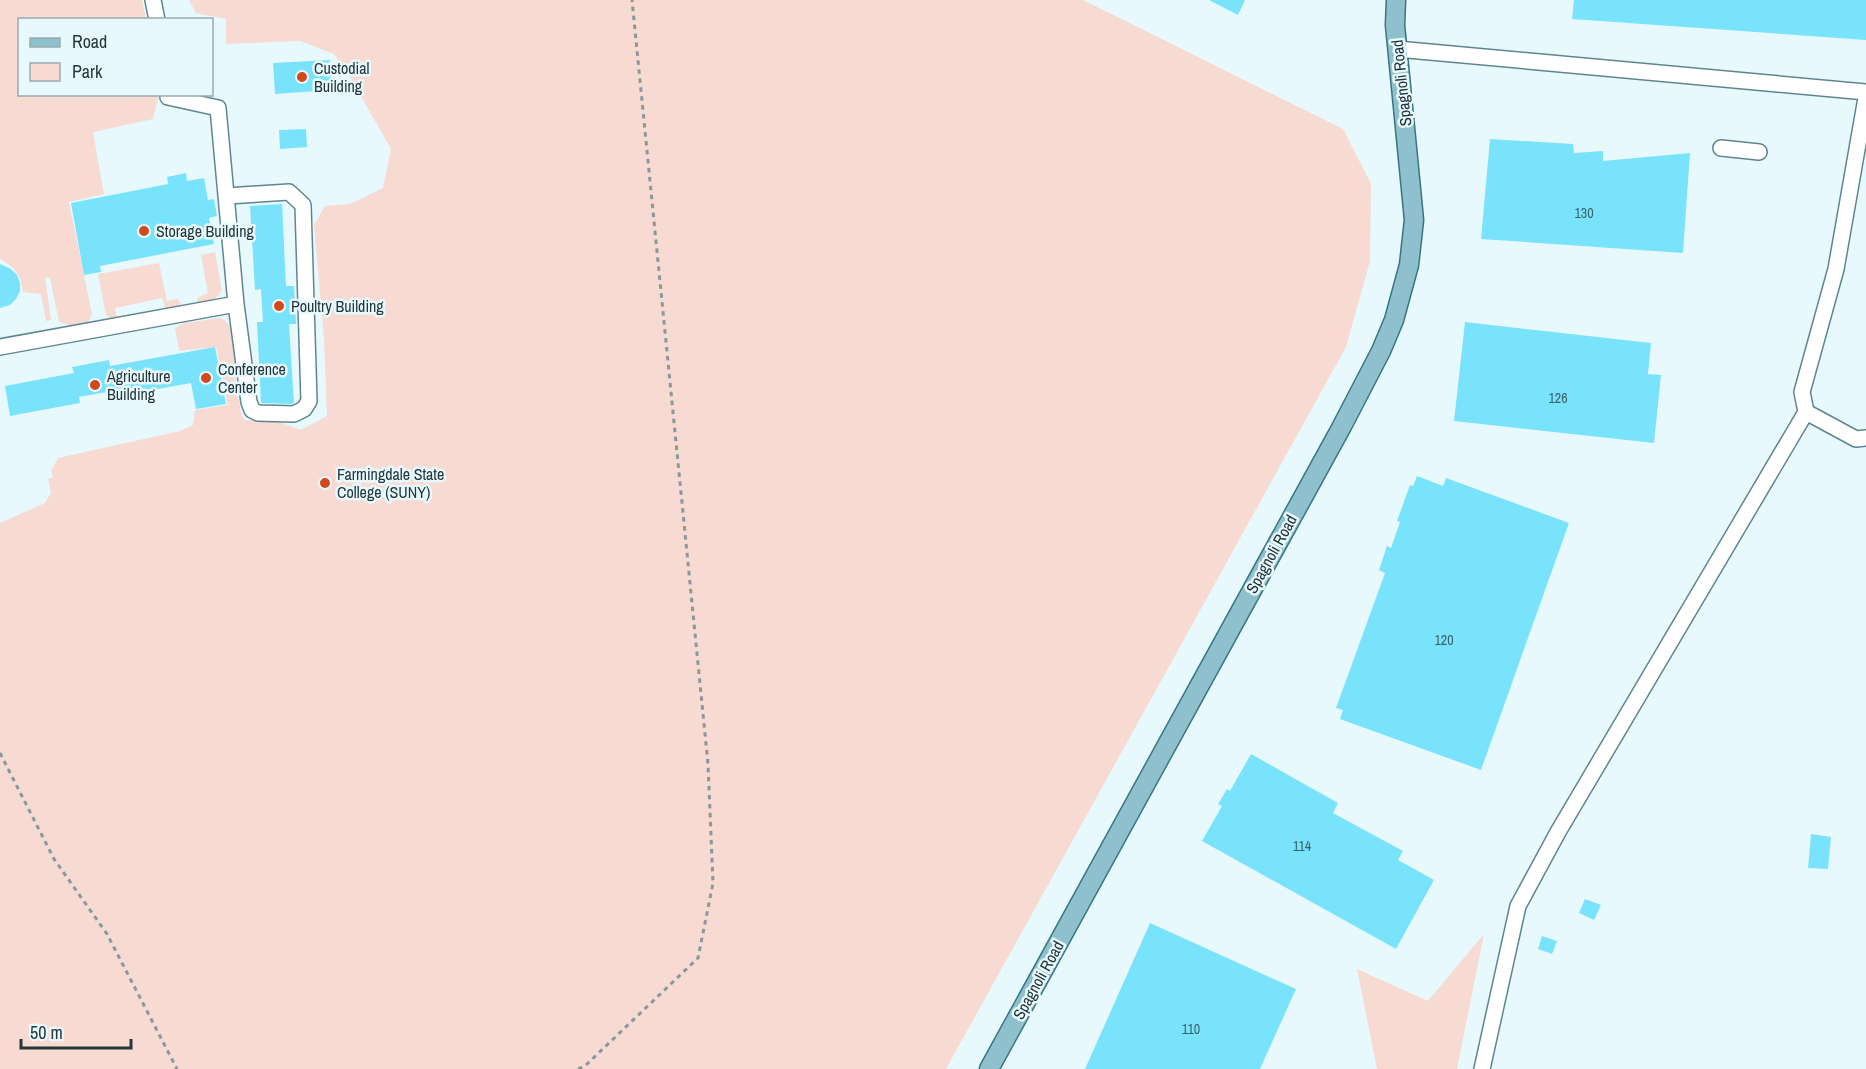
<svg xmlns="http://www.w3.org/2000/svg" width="1866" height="1069" viewBox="0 0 1866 1069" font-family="'Archivo Narrow',sans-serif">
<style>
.green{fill:#f7dad1}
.building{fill:#7ae3fc}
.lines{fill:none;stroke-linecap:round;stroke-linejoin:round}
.minor-casing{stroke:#5e8690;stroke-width:18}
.major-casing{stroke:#387684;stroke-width:21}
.path{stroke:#88999d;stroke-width:3;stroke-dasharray:4.5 4.5;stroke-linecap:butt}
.minor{stroke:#fff;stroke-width:15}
.major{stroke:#8ec1cd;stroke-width:18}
.poi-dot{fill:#d24a1c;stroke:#e8f9fd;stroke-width:2}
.labels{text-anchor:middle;stroke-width:5;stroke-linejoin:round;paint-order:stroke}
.number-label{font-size:14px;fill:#3a616a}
.poi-label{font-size:16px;fill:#25363a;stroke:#e8f9fd;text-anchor:start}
.street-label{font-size:16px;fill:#25363a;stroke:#e8f9fd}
</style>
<rect width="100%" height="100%" fill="#e8f9fd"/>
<path class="green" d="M0 0H142L146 19 20 20V94L159 95 153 119 93 132 104 194 69 202 92 314 88 323 82 328 59 322 50 278 45 277 51 320 46 321 41 294 23 292C21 275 15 267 0 259Z
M189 0H1083L1343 129 1371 184 1370 261 1346 347 946 1069H0V523L45 503 51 493 48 479 53 477 51 471 58 458 180 431 193 425 195 410 228 405 225 394 235 393C243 401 237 412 245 420L279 422 301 430 327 416 324 338 314 225 325 206 350 204 383 188 391 149 349 75 334 54 300 41 226 44V19L196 13Z
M215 252 222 290C216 299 211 303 200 306L197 303V298L208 293 201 255Z
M159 263 167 301 178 299 182 306 166 311 162 298 115 308 117 318 115 320H112L106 315 98 274Z
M220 318C241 327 235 359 236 379L234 384 224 386 216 347 179 351 175 328 184 323Z
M1484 934 1457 1069H1377L1357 969 1428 1001Z"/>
<path class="building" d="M1209 0H1245L1238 15Z
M1574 0H1866V40L1572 19Z
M330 60 332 90 275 94 273 63Z
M306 129 307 147 280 149 279 130Z
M1490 139 1573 144 1574 153 1603 151V161L1690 153 1683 253 1481 239Z
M186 173 187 181 204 178 208 200 214 199 217 216 209 218 214 244 100 266 101 272 84 275 71 203 168 184 167 177Z
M282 204 286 286H294L296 324H289L294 403 292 404 261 403 257 322H263L261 289 255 290 250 206Z
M0 264 11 269 17 275 20 283V291L16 299 10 305 0 308Z
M1465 322 1651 343 1648 374 1661 375 1654 443 1454 421Z
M215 347 226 404 196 409 191 383 113 397 112 391 79 397 80 403 10 416 5 386 74 373 72 367 109 360 110 366Z
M1417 476 1443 486 1446 478 1569 523 1481 770 1340 719 1343 710 1336 708 1385 573 1379 570 1387 546 1391 548 1400 522 1397 521 1410 485 1413 486Z
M1251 754 1338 803 1333 813 1403 851 1398 860 1434 880 1396 949 1202 841 1222 806 1218 804 1227 789 1230 791Z
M1811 834 1831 837 1828 869 1808 868Z
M1585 899 1601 905 1594 920 1579 913Z
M1150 923 1296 989 1260 1069H1085Z
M1542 936 1557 941 1552 954 1538 949Z"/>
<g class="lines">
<g class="minor-casing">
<path id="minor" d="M153 0 157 20
M1397 49 1866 92
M1866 98 1836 269 1802 392 1806 412 1856 439 1866 438
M1721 148 1759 152
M227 196 289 192 303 205 309 401 304 409 294 414 258 413 252 410 249 402 236 304
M0 347 236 304 218 108 168 97V94
M1482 1069 1518 906 1558 832 1806 412"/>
</g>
<g class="major-casing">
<path id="major" d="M989 1069 1341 428 1381 351 1394 320 1409 265 1414 220 1395 25 1396 0"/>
</g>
<path class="path" d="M0 753 54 859 107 934 177 1069
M578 1069 586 1065 698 958 713 883 708 764 632 0"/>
<use href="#minor" class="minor"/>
<use href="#major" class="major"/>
</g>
<g class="poi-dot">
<circle cx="302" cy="77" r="6"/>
<circle cx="144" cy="231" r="6"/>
<circle cx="279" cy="306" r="6"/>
<circle cx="206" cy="378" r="6"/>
<circle cx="95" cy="385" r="6"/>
<circle cx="325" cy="483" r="6"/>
</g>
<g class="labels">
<g class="number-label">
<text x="1584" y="218">130</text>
<text x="1558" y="403">126</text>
<text x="1444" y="645">120</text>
<text x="1302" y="851">114</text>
<text x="1191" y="1034">110</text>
</g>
<g class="poi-label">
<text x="314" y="74">Custodial<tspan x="314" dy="18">Building</tspan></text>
<text x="156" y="237">Storage Building</text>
<text x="291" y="312">Poultry Building</text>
<text x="218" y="375">Conference<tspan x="218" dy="18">Center</tspan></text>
<text x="107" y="382">Agriculture<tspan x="107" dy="18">Building</tspan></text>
<text x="337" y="480">Farmingdale State<tspan x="337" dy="18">College (SUNY)</tspan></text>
</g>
<g class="street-label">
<text transform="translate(1401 83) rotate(-96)" y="6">Spagnoli Road</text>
<text transform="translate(1271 554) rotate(-61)" y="6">Spagnoli Road</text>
<text transform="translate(1038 980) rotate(-61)" y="6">Spagnoli Road</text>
</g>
</g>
<rect x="18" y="18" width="195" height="78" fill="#e8f9fd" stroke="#9aabaf" stroke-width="1.5"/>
<rect x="30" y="38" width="30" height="9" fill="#8ec1cd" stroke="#9aabaf" stroke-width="1.5"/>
<text x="72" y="48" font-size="18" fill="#25363a">Road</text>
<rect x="30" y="63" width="30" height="18" fill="#f7dad1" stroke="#9aabaf" stroke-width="1.5"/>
<text x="72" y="78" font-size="18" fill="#25363a">Park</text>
<path d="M21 1039v9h110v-9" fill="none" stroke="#25363a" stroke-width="3"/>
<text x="30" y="1039" font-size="18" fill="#25363a" stroke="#e8f9fd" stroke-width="4.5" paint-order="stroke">50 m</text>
</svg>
